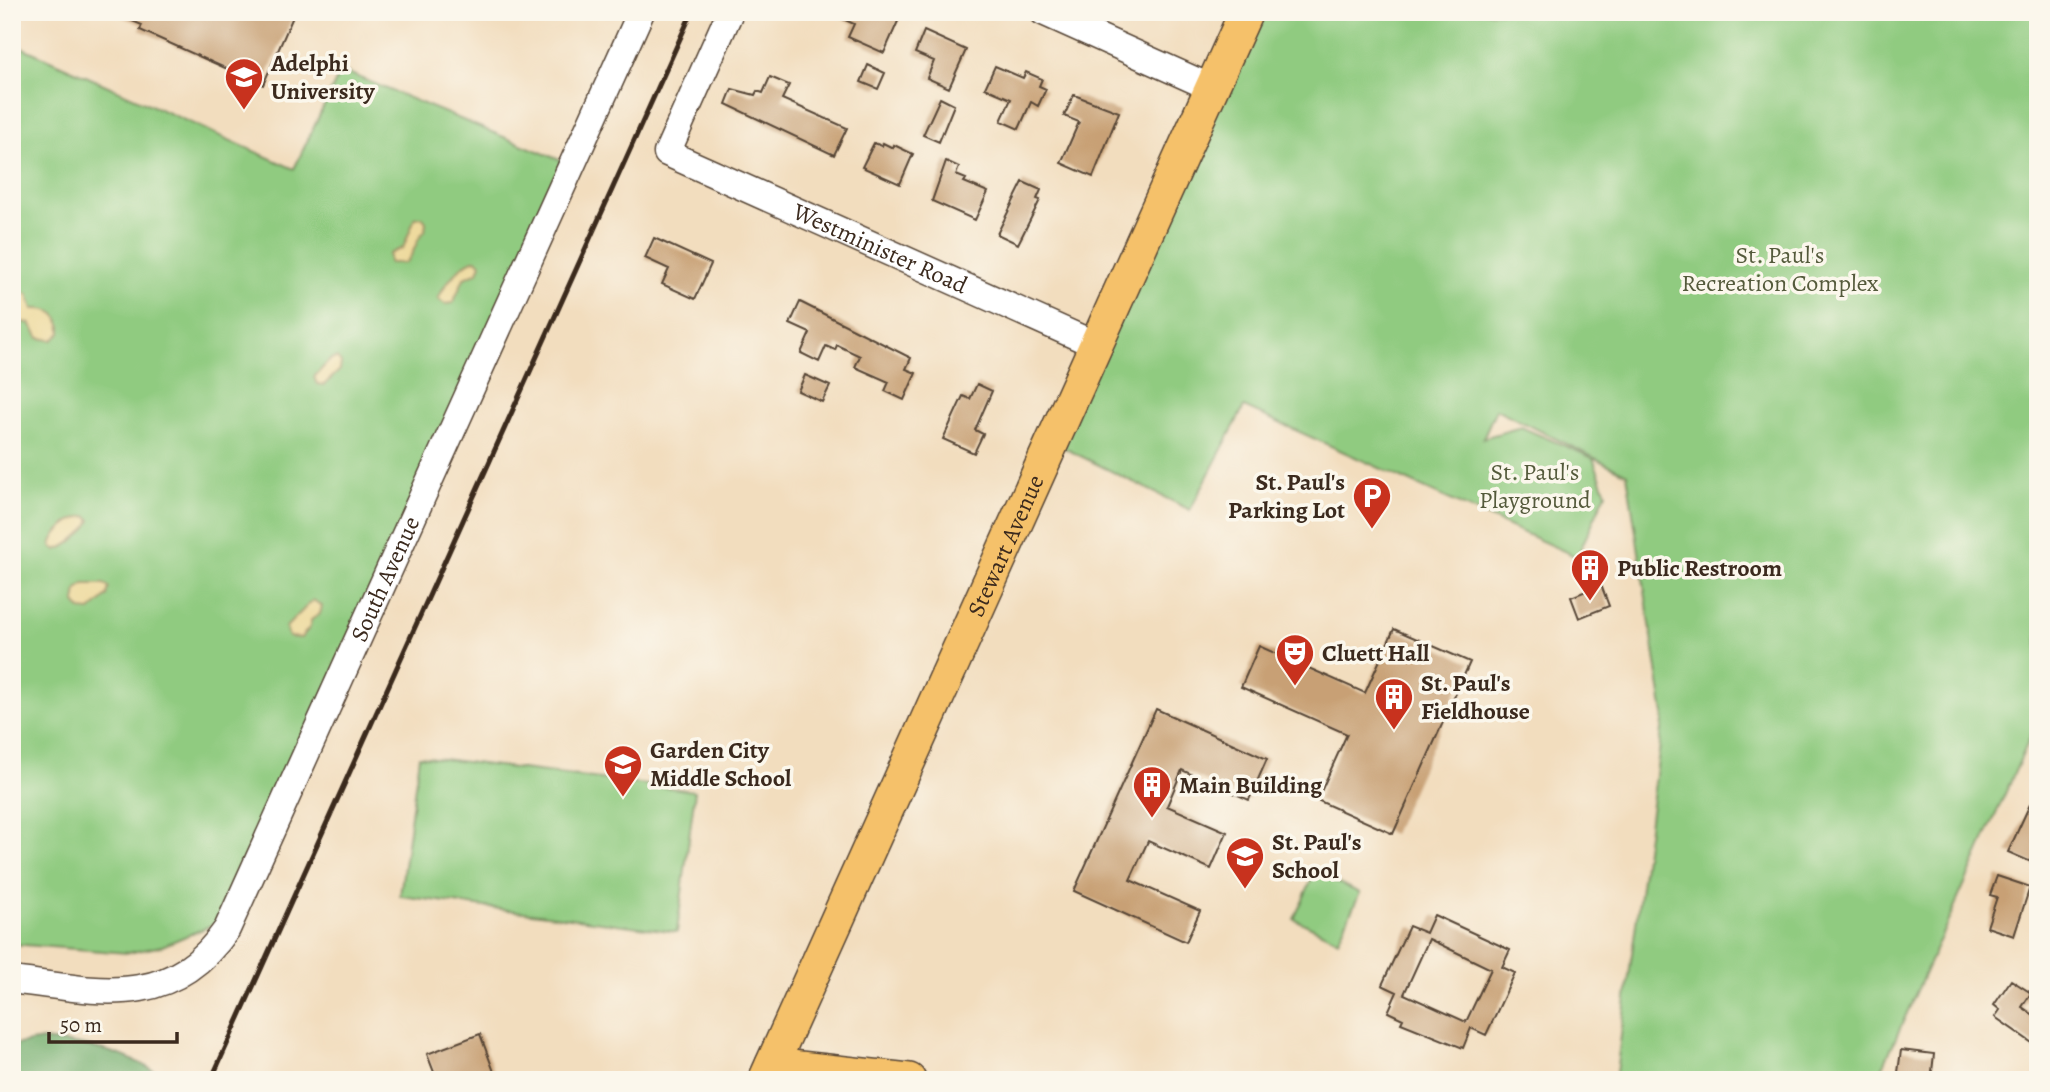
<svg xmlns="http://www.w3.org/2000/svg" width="2050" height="1092" viewBox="0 0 2050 1092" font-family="Alegreya,serif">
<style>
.green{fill:#90cb80;stroke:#667a4f;stroke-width:2}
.forest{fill:#74af6e;stroke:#586c46;stroke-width:2}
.sand{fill:#eeda9e;stroke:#94825e;stroke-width:2}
.building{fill:#c8a074;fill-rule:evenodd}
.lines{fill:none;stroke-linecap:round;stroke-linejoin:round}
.minor-casing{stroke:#564536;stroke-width:29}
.major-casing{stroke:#564536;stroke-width:36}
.minor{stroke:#fff;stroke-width:26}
.major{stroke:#f5c16b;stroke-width:33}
.rail{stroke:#3b2a1e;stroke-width:5}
.labels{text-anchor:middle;stroke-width:7;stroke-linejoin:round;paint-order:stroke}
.poi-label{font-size:24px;font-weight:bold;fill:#3b2a1e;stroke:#fbf7ec;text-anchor:start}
.street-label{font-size:24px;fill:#3b2a1e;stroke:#fbf7ec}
.park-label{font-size:24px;fill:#545a3b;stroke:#fbf7ec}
</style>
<rect width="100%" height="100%" fill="#fbf7ec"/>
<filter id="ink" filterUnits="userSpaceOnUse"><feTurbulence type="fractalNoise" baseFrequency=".0143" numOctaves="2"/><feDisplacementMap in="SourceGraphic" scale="14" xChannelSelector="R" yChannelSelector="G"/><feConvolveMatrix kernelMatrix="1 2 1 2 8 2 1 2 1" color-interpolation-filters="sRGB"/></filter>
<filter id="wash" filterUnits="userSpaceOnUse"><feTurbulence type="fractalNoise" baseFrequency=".00686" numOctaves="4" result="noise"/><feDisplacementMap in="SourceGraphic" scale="28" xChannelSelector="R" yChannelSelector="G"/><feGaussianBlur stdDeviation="1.57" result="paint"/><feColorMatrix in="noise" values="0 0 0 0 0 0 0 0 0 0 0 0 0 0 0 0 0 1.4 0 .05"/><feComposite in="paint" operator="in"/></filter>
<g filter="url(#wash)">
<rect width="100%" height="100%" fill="#f2ddbe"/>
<path class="green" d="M1246 12H2038V720L1877 1080H1615L1664 715 1627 474 1496 409 1483 438 1521 427 1593 458 1606 493 1577 557 1244 407 1190 510 1052 442Z
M12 43 294 169 341 70 572 165 222 921 162 946 128 953 12 944Z
M419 756 695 791 677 932 400 896Z
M1315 872 1360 893 1338 940 1294 919Z"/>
<path class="forest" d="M43 1040C88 1045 129 1051 167 1080H12V1045Z"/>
<path class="sand" d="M422 217 426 222 425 231C416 237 416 253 405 263H389V254L403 248 415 218Z
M477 259 481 264 478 272 464 278 453 303 445 304 438 299C444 285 462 261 477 259Z
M12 290 28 294 33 309C51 308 62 314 61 333L53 340 39 338 30 323 12 321Z
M337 358 341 363 340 370 324 385 317 384 314 377 331 359Z
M87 516 91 520C86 532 67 547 56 550L51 546C54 531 72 517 87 516Z
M84 584H104L109 587 107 596 90 611 81 610 75 603 77 589Z
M313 600 322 606 320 614 311 620 310 627 301 638 289 637 286 627Z"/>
<g id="blocks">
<path class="building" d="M111 12H295L263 85 140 30 142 25Z
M828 12H884L899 19 884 53 848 37 854 24Z
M924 31 966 50 949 88 927 78 934 61 915 53Z
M868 65 885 73 878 89 861 82Z
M995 66 1023 78 1026 72 1042 79 1039 86 1046 89 1038 106 1031 102 1019 129 1001 121 1011 99 985 88Z
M770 77 789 85 782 99 847 128 834 155 726 104 732 89 755 95 757 91 763 93Z
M1074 95 1119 112 1093 177 1061 163 1079 122 1064 116Z
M940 98 954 105 939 142 923 135Z
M874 143 882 146 883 143 893 148 894 145 913 154 900 184 862 167Z
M946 161 959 167 956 175 966 179 964 182 988 192 975 220 932 201Z
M1023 182 1041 190 1037 199 1040 200 1018 244 997 234Z
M654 238 711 264 695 299 662 284 669 269 645 258Z
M800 302 911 358 906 369 916 373 904 400 885 391 889 382 855 367 860 356 837 345 835 350 826 346 819 362 801 353 810 333 790 324Z
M805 375 830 386 822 402 798 391Z
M977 384 992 391 975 430 983 434 974 453 943 439 963 396 970 399Z
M1601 585 1609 606 1579 618 1571 597Z
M1394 629 1470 662 1393 834 1317 800 1347 734 1241 687 1259 646 1365 693Z
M1156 709 1267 759 1249 800 1182 770 1167 806 1227 832 1211 869 1148 841 1130 880 1200 911 1186 942 1074 891Z
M2038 787V865L2008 852Z
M1997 876 2030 887 2014 936 1987 927 1997 897 1990 895Z
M1434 915 1510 950 1502 967 1515 973 1486 1035 1471 1028 1463 1048 1401 1023 1403 1019 1388 1012 1397 992 1382 985 1409 926 1426 933ZM1429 939 1491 969 1466 1022 1404 994Z
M2011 980 2031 993 2022 1007 2038 1018V1047L1995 1017 2000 1010 1994 1005Z
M480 1034 497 1080H437L427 1054Z
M1901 1050 1934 1054 1931 1080H1897Z"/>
</g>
</g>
<g filter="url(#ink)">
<use href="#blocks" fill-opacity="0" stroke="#564536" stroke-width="2"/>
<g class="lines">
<g class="minor-casing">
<g id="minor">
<path id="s1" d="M730 12 667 153 1096 345"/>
<path d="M1043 12 1212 88"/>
<path id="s2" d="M12 980C98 991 170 1011 227 929L641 12"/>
</g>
</g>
<g class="major-casing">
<g id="major">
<path d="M772 1065 909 1080"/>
<path id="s3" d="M765 1080 1246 12"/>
</g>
</g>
<use href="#minor" class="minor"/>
<use href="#major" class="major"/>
<path class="rail" d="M211 1080 692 12"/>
</g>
</g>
<defs>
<g id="university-pin" transform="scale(2.0125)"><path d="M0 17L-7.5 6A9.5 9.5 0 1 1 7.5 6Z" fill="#c8321e" stroke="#fbf7ec"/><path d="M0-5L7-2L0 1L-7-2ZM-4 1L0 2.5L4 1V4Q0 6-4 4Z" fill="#fff"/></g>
<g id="parking-pin" transform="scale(2.0125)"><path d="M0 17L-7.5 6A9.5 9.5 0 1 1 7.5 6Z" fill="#c8321e" stroke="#fbf7ec"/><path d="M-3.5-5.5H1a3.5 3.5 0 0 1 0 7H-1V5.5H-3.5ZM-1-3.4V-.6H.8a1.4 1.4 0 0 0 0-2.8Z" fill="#fff"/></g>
<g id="building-pin" transform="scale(2.0125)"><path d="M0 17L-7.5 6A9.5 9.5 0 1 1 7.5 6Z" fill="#c8321e" stroke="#fbf7ec"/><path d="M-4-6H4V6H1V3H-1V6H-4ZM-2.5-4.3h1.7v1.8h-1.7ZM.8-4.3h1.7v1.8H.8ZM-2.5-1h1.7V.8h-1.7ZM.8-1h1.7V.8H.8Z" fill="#fff"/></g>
<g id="theatre-pin" transform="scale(2.0125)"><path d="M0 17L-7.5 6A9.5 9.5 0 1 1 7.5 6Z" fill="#c8321e" stroke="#fbf7ec"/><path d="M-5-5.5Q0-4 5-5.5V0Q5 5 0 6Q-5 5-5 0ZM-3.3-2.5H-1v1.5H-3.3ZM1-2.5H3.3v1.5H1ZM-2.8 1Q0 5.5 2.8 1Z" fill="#fff"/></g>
<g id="school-pin" transform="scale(2.0125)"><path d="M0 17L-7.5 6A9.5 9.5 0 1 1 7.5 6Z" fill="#c8321e" stroke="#fbf7ec"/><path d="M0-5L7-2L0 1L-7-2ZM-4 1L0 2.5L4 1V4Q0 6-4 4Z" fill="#fff"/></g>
</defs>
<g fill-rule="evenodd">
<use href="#university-pin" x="244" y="77"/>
<use href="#parking-pin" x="1372" y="496"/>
<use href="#building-pin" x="1590" y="568"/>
<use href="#theatre-pin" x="1295" y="653"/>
<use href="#building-pin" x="1394" y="697"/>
<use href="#school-pin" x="623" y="764"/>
<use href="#building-pin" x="1152" y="785"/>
<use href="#school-pin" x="1245" y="856"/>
</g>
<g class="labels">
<g class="poi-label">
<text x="271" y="71">Adelphi<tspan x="271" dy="28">University</tspan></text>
<text x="1345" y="490" text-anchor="end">St. Paul's<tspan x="1345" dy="28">Parking Lot</tspan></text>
<text x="1617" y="576">Public Restroom</text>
<text x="1322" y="661">Cluett Hall</text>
<text x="1421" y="691">St. Paul's<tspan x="1421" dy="28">Fieldhouse</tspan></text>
<text x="650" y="758">Garden City<tspan x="650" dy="28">Middle School</tspan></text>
<text x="1179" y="793">Main Building</text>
<text x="1272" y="850">St. Paul's<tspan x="1272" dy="28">School</tspan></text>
</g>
<g class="street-label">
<text dy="8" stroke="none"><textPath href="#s1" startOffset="388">Westminister Road</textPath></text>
<text dy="8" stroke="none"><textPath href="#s3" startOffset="586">Stewart Avenue</textPath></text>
<text dy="8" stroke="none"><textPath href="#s2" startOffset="621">South Avenue</textPath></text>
</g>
<g class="park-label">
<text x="1780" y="263">St. Paul's<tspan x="1780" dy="28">Recreation Complex</tspan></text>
<text x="1535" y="480">St. Paul's<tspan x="1535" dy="28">Playground</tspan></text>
</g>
</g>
<rect width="2050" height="1092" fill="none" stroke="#fbf7ec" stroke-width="42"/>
<path d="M49 1032v10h128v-10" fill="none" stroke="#3b2a1e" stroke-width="3.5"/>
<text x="60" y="1032" font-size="21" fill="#3b2a1e" stroke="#fbf7ec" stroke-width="5" paint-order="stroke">50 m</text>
</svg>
